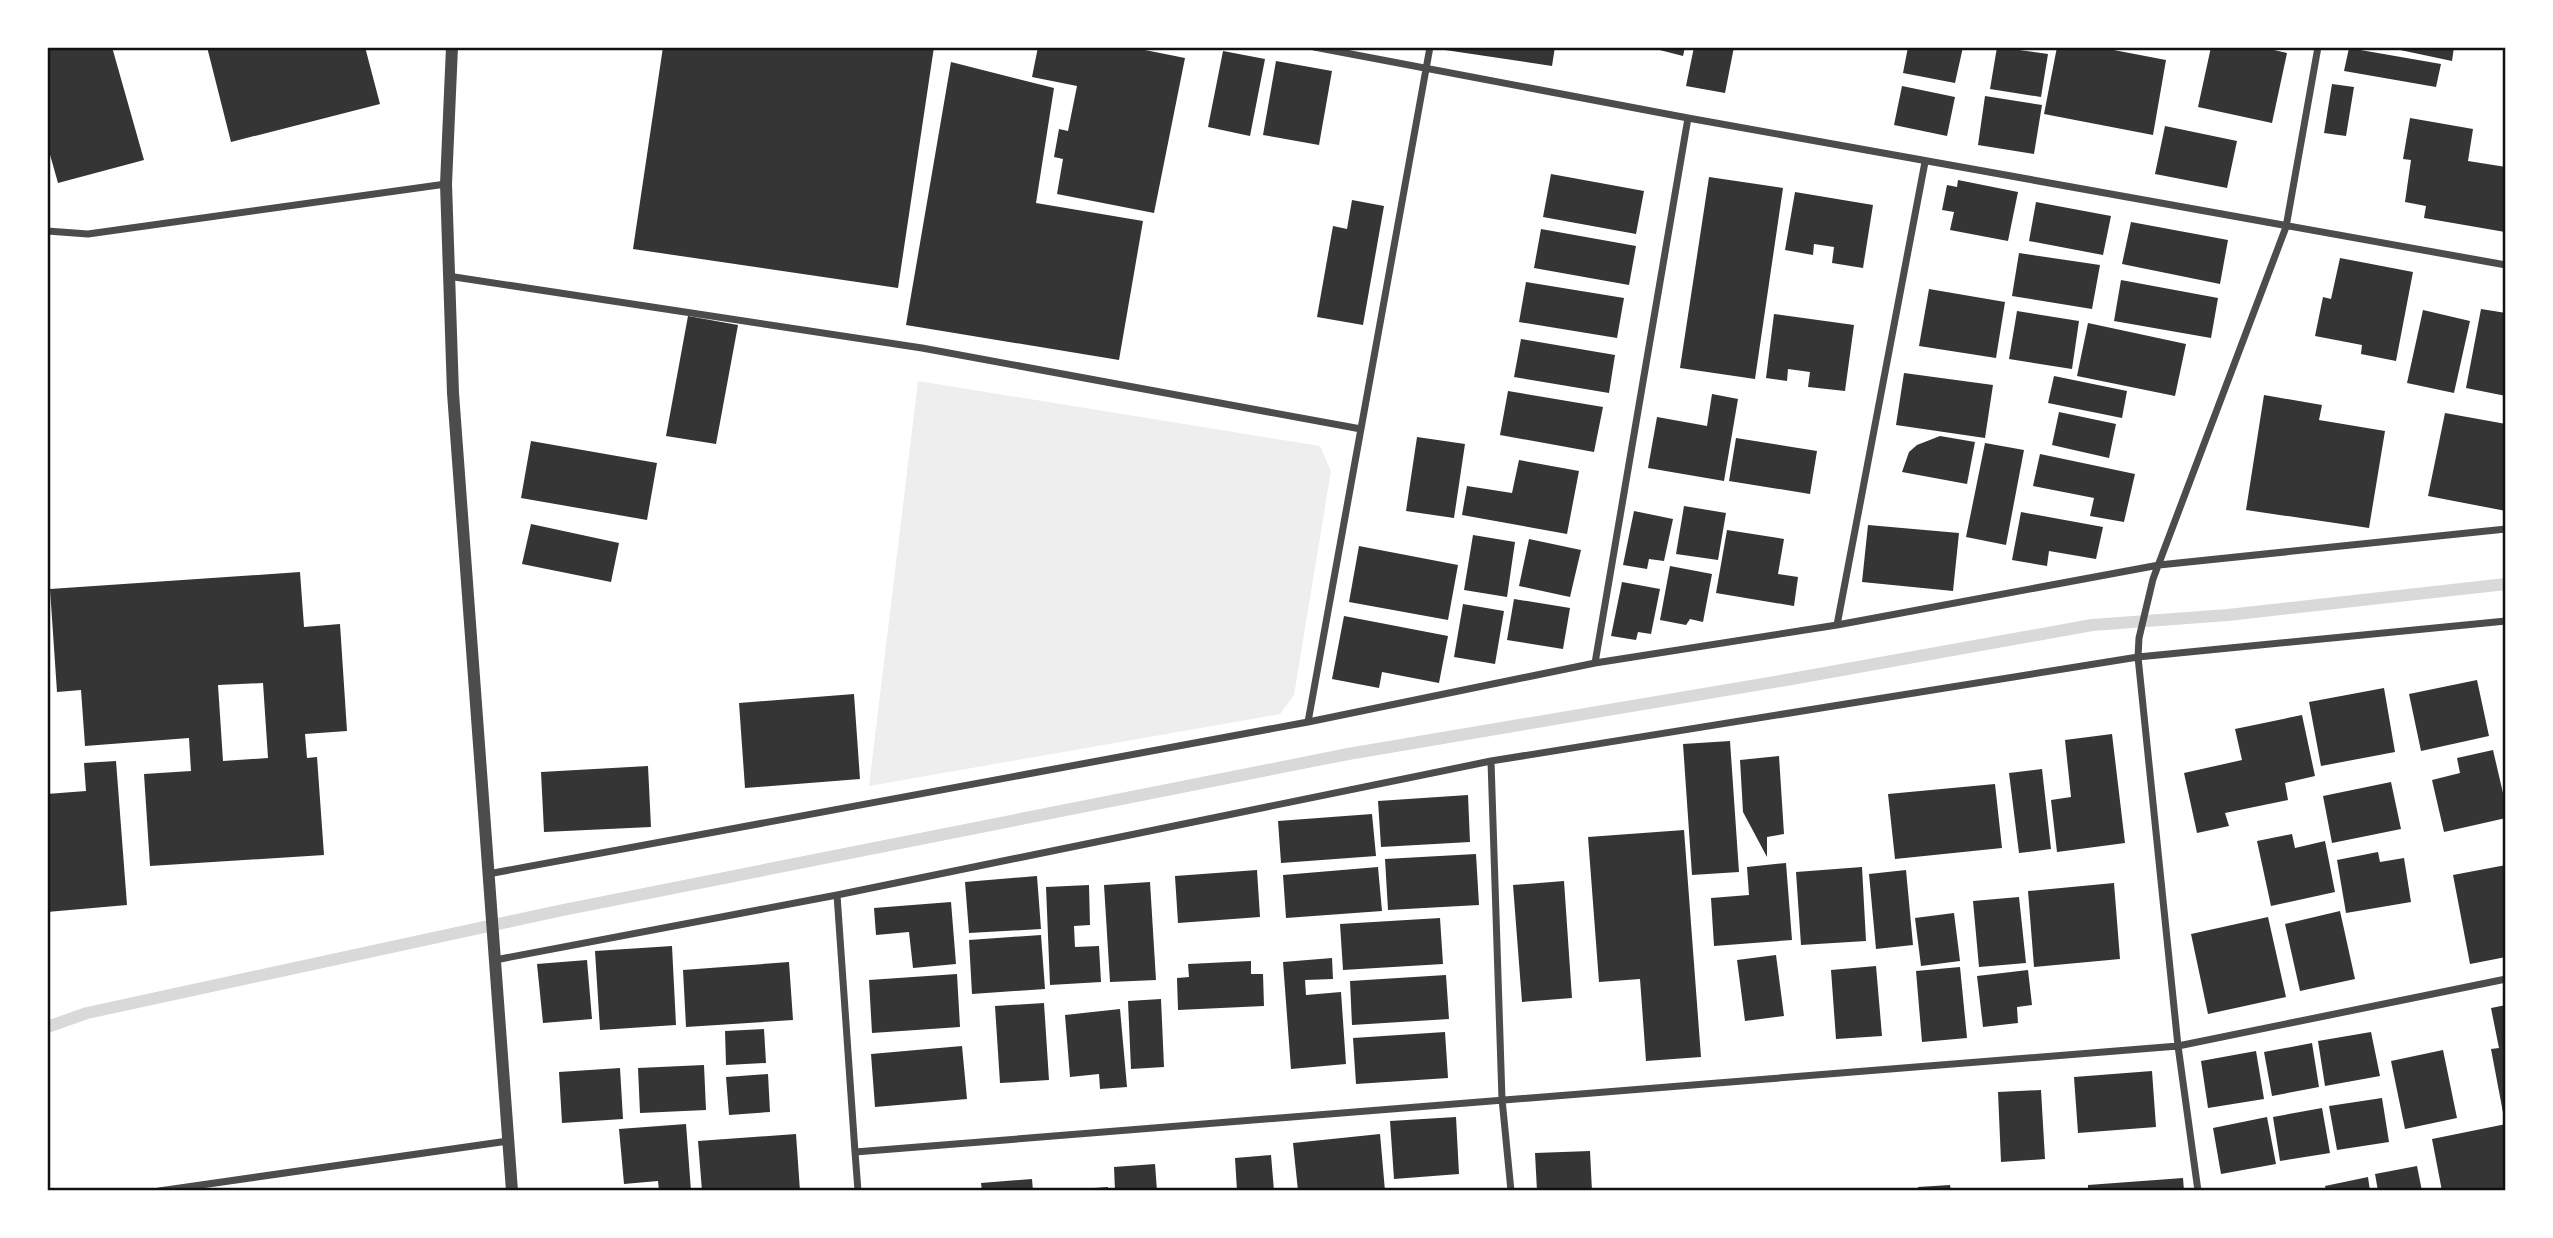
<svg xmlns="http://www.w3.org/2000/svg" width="2553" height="1238" viewBox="0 0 2553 1238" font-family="'IBM Plex Sans',sans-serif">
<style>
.green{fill:#eee}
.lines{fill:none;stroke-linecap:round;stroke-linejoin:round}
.stream{stroke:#d9d9d9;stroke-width:12}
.building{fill:#353535;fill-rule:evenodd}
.minor{stroke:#4c4c4c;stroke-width:7}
.tertiary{stroke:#4c4c4c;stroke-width:12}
.neatline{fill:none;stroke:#111;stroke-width:2.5}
</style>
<rect width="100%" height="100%" fill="#fff"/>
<path class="green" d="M918 381 1320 446 1331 471 1294 695 1280 714 869 786Z"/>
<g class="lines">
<path class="stream" d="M47 1027 87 1013 563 910 1348 754 1786 680 2092 625 2228 615 2506 584"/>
</g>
<path class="building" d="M56 47H112L144 160 58 183 47 144V50Z
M207 47H365L380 104 231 142Z
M663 47H934L898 288 633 249Z
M1038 47H1130L1185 58 1154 213 1057 194 1063 159 1054 157 1059 129 1068 131 1077 86 1032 77Z
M1445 47H1555L1552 66 1445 50Z
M1648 47H1685L1683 56Z
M1694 47H1734L1725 93 1686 86Z
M1908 47H1963L1955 83 1903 73Z
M1997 47 2048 54 2041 97 1990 89Z
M2057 47H2098L2166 60 2153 135 2044 114Z
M2211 47H2261L2287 53 2272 123 2198 107Z
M2386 47H2454L2452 61Z
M2349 48 2441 64 2436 87 2344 71Z
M1223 51 1265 59 1250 136 1208 127Z
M1276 61 1332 71 1319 145 1263 135Z
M951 62 1054 88 1036 203 1143 221 1119 360 906 325Z
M2332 84 2354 87 2346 136 2324 133Z
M1902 86 1955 97 1947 136 1894 125Z
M1985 96 2042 105 2034 154 1978 145Z
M2410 118 2473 129 2468 161 2506 167 2505 232 2424 218 2426 206 2405 202 2411 160 2403 159Z
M2165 126 2237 141 2227 188 2155 174Z
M1551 174 1644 191 1636 234 1543 217Z
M1709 177 1783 188 1755 379 1680 368Z
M1958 180 2018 192 2008 241 1950 230 1954 212 1942 210 1947 185 1957 187Z
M1795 192 1873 205 1863 268 1832 263 1834 247 1814 244 1813 255 1785 250Z
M1352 200 1384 206 1363 325 1317 317 1333 226 1347 229Z
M2036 202 2111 216 2103 255 2029 241Z
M2131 222 2228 240 2220 284 2122 264Z
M1541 229 1636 246 1629 285 1534 268Z
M2019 253 2100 265 2092 309 2012 296Z
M2340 258 2413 272 2396 361 2361 354 2362 345 2315 336 2323 297 2331 299Z
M2121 280 2218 298 2211 338 2114 321Z
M1526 282 1624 298 1617 338 1519 322Z
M1929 289 2005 302 1996 358 1919 346Z
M2481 309 2506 313V396L2466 388Z
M2423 310 2470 321 2454 393 2407 383Z
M2017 311 2079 321 2072 369 2009 359Z
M1774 314 1854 325 1845 391 1808 387 1810 372 1788 369 1787 381 1766 378Z
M688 316 738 325 716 444 666 436Z
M2088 323 2186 344 2175 396 2077 376Z
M1521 339 1615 355 1609 393 1514 377Z
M1904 373 1993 385 1985 438 1896 425Z
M2054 376 2127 391 2122 418 2048 403Z
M1508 391 1603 407 1594 452 1500 435Z
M1712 394 1738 399 1724 481 1648 468 1657 417 1707 426Z
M2264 395 2322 405 2319 420 2385 431 2369 528 2246 510Z
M2059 412 2116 424 2109 458 2052 445Z
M2445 413 2506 424V511L2428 496Z
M1940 436 1975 442 1967 484 1902 472 1909 452 1917 445Z
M1417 437 1465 444 1454 518 1406 511Z
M1736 438 1817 451 1810 494 1729 481Z
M531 441 657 463 647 520 521 498Z
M1985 443 2024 450 2006 545 1966 537Z
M2040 454 2135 474 2124 522 2090 516 2094 498 2033 486Z
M1519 460 1579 471 1567 534 1462 515 1467 486 1512 493Z
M1684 506 1726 513 1718 560 1676 554Z
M1634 511 1673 519 1664 561 1649 559 1647 569 1623 565Z
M2021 512 2103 527 2096 559 2049 551 2047 566 2012 560Z
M531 524 619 543 611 582 522 564Z
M1868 525 1959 533 1953 591 1862 582Z
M1727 530 1784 539 1778 574 1798 577 1794 606 1716 593Z
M1473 535 1515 542 1507 597 1464 590Z
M1529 539 1581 550 1570 597 1519 586Z
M1359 546 1458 565 1448 620 1349 602Z
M1670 566 1712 574 1703 622 1690 619 1686 625 1660 620Z
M300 572 304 627 340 624 347 731 305 734 307 758 317 757 324 855 150 866 144 774 191 771 189 738 85 746 81 690 57 692 50 589ZM263 683 268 758 223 761 218 685Z
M1622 582 1660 589 1651 634 1638 632 1636 640 1611 636Z
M1514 599 1570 608 1563 649 1507 640Z
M1463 604 1504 611 1495 664 1454 657Z
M1344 616 1448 636 1439 683 1382 672 1379 688 1332 679Z
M2477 680 2489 736 2421 751 2409 694Z
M2384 688 2395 752 2321 766 2309 702Z
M854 694 860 779 745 788 739 703Z
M2302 715 2315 776 2285 783 2288 800 2225 813 2229 826 2197 833 2184 773 2242 760 2235 729Z
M2112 734 2125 843 2057 852 2051 800 2071 797 2065 740Z
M1730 741 1739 872 1692 875 1683 744Z
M2493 750 2506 806V818L2444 832 2432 780 2460 773 2457 758Z
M1779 756 1784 834 1767 837V857L1743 812 1740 760Z
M116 761 127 905 47 912V794L86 791 84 763Z
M648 766 651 827 544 832 541 772Z
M2042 769 2051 849 2019 853 2009 773Z
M2391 782 2401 829 2332 843 2323 796Z
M1995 784 2002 848 1895 859 1888 794Z
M1468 795 1470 842 1381 847 1378 801Z
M1372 814 1376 856 1281 863 1278 821Z
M1684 830 1701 1057 1646 1061 1640 979 1599 982 1588 837Z
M2292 834 2295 848 2325 841 2335 892 2271 906 2257 841Z
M2378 852 2380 862 2404 858 2411 902 2346 913 2337 860Z
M1476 854 1479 905 1388 910 1385 859Z
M1786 863 1792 940 1714 946 1711 898 1749 895 1747 867Z
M2506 865V957L2470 964 2453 875Z
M1378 867 1382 911 1286 918 1283 875Z
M1862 867 1866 941 1801 945 1796 872Z
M1257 870 1260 917 1178 923 1175 876Z
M1906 870 1913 945 1876 949 1869 874Z
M1037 876 1041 929 969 933 965 882Z
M1564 881 1572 998 1522 1002 1513 885Z
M1150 882 1156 980 1110 982 1104 885Z
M2114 883 2120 959 2034 967 2028 891Z
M1089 885 1090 925 1074 926 1075 947 1099 946 1101 982 1050 985 1046 887Z
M2019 897 2026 963 1979 967 1973 901Z
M951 902 956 964 913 968 909 932 876 935 874 908Z
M2340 911 2355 979 2300 991 2285 924Z
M1954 913 1960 961 1921 966 1915 918Z
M2268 917 2286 997 2208 1014 2191 934Z
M1440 918 1443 964 1343 970 1340 924Z
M1041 935 1045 989 972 994 969 940Z
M672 946 676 1025 600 1030 595 951Z
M1776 955 1784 1016 1745 1021 1737 960Z
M1332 958 1333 979 1305 980 1306 995 1341 992 1346 1064 1291 1069 1283 962Z
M587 960 592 1019 543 1023 537 964Z
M1251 961V974H1263L1264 1006 1178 1010 1177 978 1189 977 1188 964Z
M789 962 793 1020 686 1027 683 970Z
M1876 966 1882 1036 1836 1039 1831 970Z
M1960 967 1967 1038 1922 1042 1916 971Z
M2028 970 2032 1005 2017 1007 2018 1023 1983 1027 1977 976Z
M957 974 960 1027 872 1033 869 980Z
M1446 975 1449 1019 1352 1025 1350 981Z
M1161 999 1164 1067 1131 1069 1128 1001Z
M1044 1003 1049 1080 1000 1083 995 1006Z
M2506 1005V1118H2504L2491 1049 2499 1048 2491 1008Z
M1120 1009 1127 1087 1100 1089 1099 1074 1070 1077 1065 1015Z
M764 1029 766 1063 726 1065 725 1031Z
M1445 1032 1448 1078 1356 1084 1353 1038Z
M2371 1032 2380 1076 2325 1086 2318 1041Z
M2312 1043 2319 1087 2272 1096 2264 1052Z
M962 1046 967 1099 875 1107 871 1054Z
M2443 1050 2457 1118 2405 1129 2391 1061Z
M2256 1051 2264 1099 2208 1108 2201 1061Z
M704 1065 706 1110 640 1113 638 1068Z
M620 1068 623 1119 562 1123 559 1072Z
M2152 1071 2156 1127 2078 1133 2074 1077Z
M768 1074 770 1112 729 1115 726 1077Z
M2041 1090 2045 1159 2001 1162 1998 1092Z
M2382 1098 2389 1142 2337 1150 2329 1106Z
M2322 1108 2330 1153 2280 1161 2273 1117Z
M1456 1117 1459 1174 1394 1179 1390 1121Z
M2267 1117 2276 1164 2221 1174 2213 1128Z
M686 1124 691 1191H659L658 1181 624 1184 619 1129Z
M2506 1124V1191H2442L2432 1139Z
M796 1134 800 1191H702L698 1141Z
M1380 1134 1385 1191H1298L1293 1143Z
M1590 1151 1592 1191H1537L1535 1153Z
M1271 1155 1274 1191H1237L1235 1158Z
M1155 1164 1157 1191H1115L1114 1167Z
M2417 1166 2422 1191H2378L2375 1174Z
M2368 1177 2370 1191H2326L2325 1186Z
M2183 1178 2184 1191H2088V1185Z
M1032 1179 1033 1191H982L981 1183Z
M1950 1185 1951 1191H1918V1187Z
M1108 1187V1191H1080V1189Z"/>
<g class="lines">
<path class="minor" d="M1314 47 1688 118 2506 265
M47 231 88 234 446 184
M448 276 922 348 1361 429
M1837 625 1925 162
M1595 663 1688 118
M1308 722 1430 47
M1491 761 1502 1099 1511 1191
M488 874 1308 722 1595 663 1837 625 2159 565 2506 529
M837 895 855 1152
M495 960 837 895 1491 761 2138 657 2506 621
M159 1191 508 1141
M858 1191 855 1152 2178 1046 2506 979
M2198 1191 2178 1046 2138 657 2139 638 2153 579 2286 227 2318 47"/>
<path class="tertiary" d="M452 47 446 184 453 393 512 1191"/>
</g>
<rect width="2553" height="1238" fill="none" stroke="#ffffff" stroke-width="98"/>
<rect x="49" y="49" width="2455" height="1140" class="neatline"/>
</svg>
